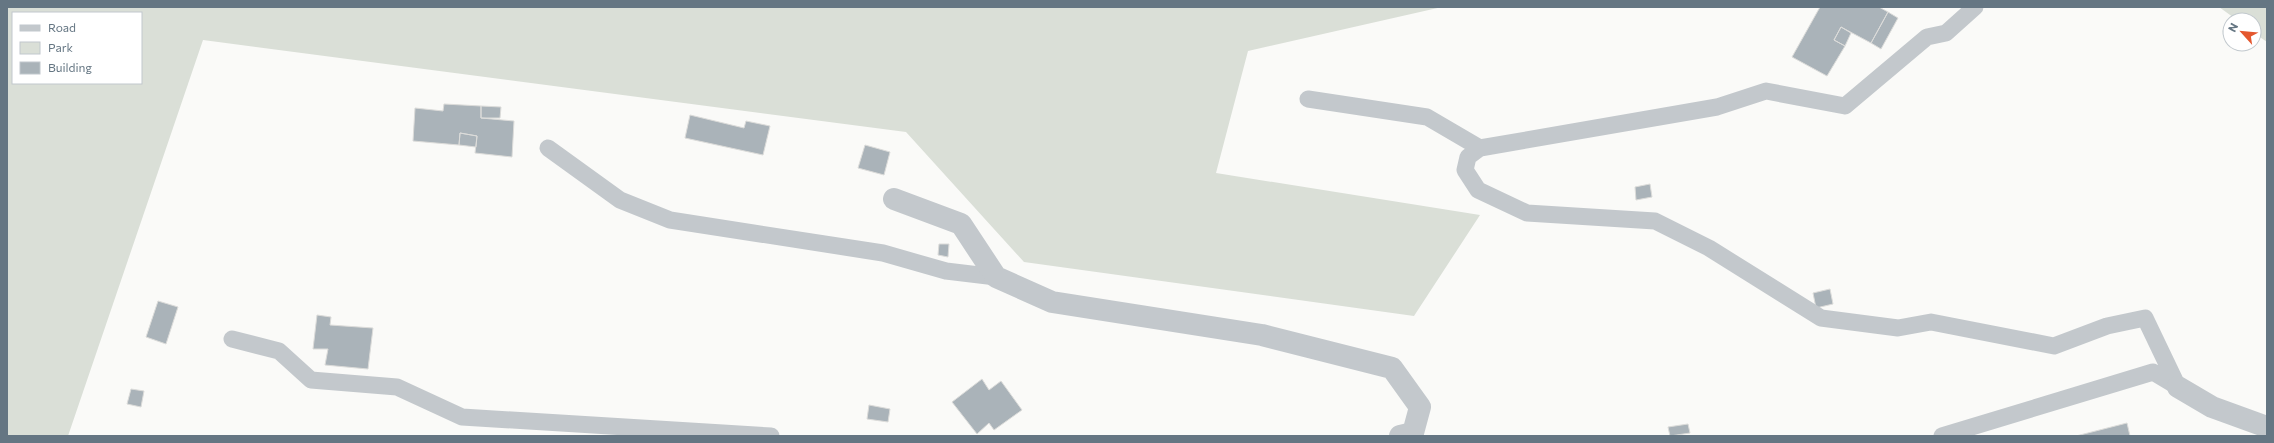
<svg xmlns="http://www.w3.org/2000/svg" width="2274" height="443" viewBox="0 0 2274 443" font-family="Commissioner,sans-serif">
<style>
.green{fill:#dadfd7;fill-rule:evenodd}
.building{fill:#aab3b9;stroke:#dcdcda}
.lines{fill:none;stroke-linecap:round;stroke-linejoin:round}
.service{stroke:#c3c8cc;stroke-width:17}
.minor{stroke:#c3c8cc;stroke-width:22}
</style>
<rect width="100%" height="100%" fill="#fafaf8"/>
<path class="green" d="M7 7H1442L1248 51 1216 173 1480 215 1414 316 1024 262 906 132 203 40 68 436H7ZM13 13H141V83H13Z
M2219 7H2267V42L2254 33V20H2237Z"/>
<path class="building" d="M1820 7H1879L1888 12 1871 43 1841 27 1834 40 1845 46 1827 76 1792 57Z
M1888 12 1898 18 1881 49 1871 43Z
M1841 27 1851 33 1845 46 1834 40Z
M444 104 481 106V118L514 121 512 157 475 153 477 136 460 133 459 145 413 141 415 108 443 111Z
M481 106 501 107 500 118H481Z
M690 115 744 128 746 121 770 126 763 155 685 138Z
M460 133 477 136 476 147 459 145Z
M865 145 890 152 884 175 858 168Z
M1650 184 1652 197 1636 200 1635 187Z
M939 244H949L948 257 938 255Z
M1830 289 1833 304 1816 308 1813 293Z
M158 301 178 307 166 344 146 337Z
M317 315 331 317 330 325 373 328 368 369 325 365 328 349H313Z
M982 379 989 390 1001 381 1022 410 994 430 989 423 977 434 952 402Z
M131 389 144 391 141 407 127 404Z
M869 405 890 409 888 422 867 419Z
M2127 423 2130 436H2076Z
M1688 424 1690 433 1670 436 1668 427Z"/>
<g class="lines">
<path class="service" d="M1975 7 1946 33 1927 37 1845 106 1766 91 1717 107 1480 148 1468 157 1465 170 1478 190 1527 213 1655 221 1709 248 1821 318 1898 328 1931 322 2054 346 2107 326 2145 318 2178 387
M1308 99 1427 117 1480 148
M548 148 620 200 670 220 883 253 946 271 996 277
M232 339 279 351 311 380 397 387 462 417 771 436
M1942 436 2153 372 2178 387"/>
<path class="minor" d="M894 199 961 224 996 277 1052 302 1262 335 1392 368 1420 407 1413 433 1400 436
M2178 387 2212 407 2267 427"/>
</g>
<rect width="2274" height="443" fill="none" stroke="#657683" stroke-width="16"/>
<rect x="12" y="12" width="130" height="72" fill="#ffffff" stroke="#c1c8cd"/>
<rect x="20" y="25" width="20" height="6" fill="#c3c8cc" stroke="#c1c8cd"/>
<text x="48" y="32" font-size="12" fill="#657683">Road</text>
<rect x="20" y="42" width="20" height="12" fill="#dadfd7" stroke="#c1c8cd"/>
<text x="48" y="52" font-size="12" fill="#657683">Park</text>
<rect x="20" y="62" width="20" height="12" fill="#aab3b9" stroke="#c1c8cd"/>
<text x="48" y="72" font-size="12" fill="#657683">Building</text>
<g transform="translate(2242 32) rotate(297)"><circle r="19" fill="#ffffff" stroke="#c1c8cd"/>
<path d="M0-3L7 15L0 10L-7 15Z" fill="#e4572e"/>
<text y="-6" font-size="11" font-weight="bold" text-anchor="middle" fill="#657683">N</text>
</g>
</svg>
